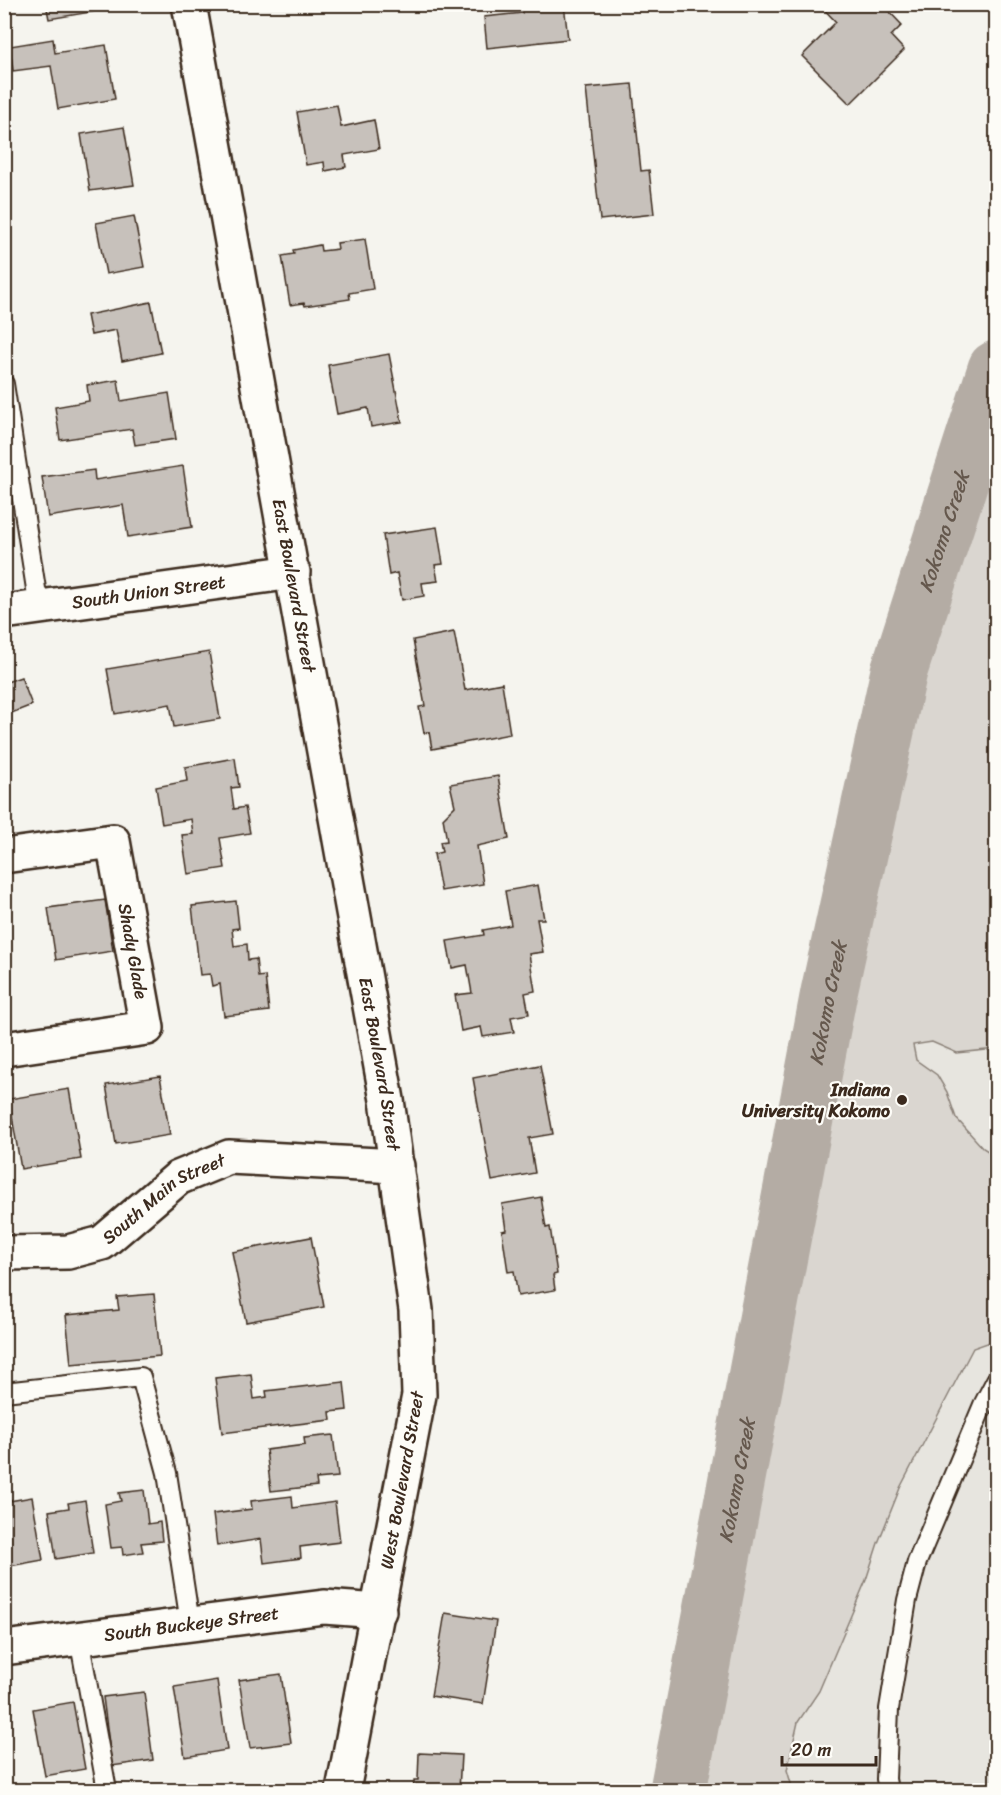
<svg xmlns="http://www.w3.org/2000/svg" width="1001" height="1795" viewBox="0 0 1001 1795" font-family="Sriracha,sans-serif">
<style>
.built{fill:#e7e5df}
.green{fill:#dad6d0;stroke:#8a8077;stroke-width:1.5}
.lines{fill:none;stroke-linecap:round;stroke-linejoin:round}
.river{stroke:#b4aca4;stroke-width:57}
.building{fill:#c7c1bb;stroke:#3b2a1e;stroke-width:1.5}
.service-casing{stroke:#3b2a1e;stroke-width:22}
.minor-casing{stroke:#3b2a1e;stroke-width:38}
.secondary-casing{stroke:#3b2a1e;stroke-width:38}
.service{stroke:#fdfcf7;stroke-width:18}
.minor{stroke:#fdfcf7;stroke-width:33}
.secondary{stroke:#fdfcf7;stroke-width:33}
.poi-dot{fill:#3b2a1e;stroke:#fdfcf7;stroke-width:2}
.labels{text-anchor:middle;stroke-width:4.5;stroke-linejoin:round;paint-order:stroke}
.street-label{font-size:18px;fill:#3b2a1e;stroke:#fdfcf7}
.poi-label{font-size:18px;font-weight:bold;fill:#3b2a1e;stroke:#fdfcf7;text-anchor:end}
.water-label{font-size:20px;font-style:italic;fill:#65584d;stroke:#fdfcf7}
</style>
<rect width="100%" height="100%" fill="#f5f4ee"/>
<filter id="ink" filterUnits="userSpaceOnUse"><feTurbulence type="fractalNoise" baseFrequency=".0167" numOctaves="2"/><feDisplacementMap in="SourceGraphic" scale="12" xChannelSelector="R" yChannelSelector="G"/><feConvolveMatrix kernelMatrix="1 2 1 2 8 2 1 2 1" color-interpolation-filters="sRGB"/></filter>
<g filter="url(#ink)">
<path class="built" d="M996 369V1790H678L829 992 899 671Z"/>
<path class="green" d="M996 369V1049L957 1053 932 1042 913 1045 916 1060 937 1075 947 1092 956 1118 983 1148 996 1156V1340L973 1348 900 1488 878 1543 866 1580 819 1691 798 1722 787 1770 793 1790H678L829 992 899 671Z"/>
<g class="lines">
<path class="river" id="s1" d="M678 1790 829 992 899 671 996 369"/>
</g>
<path class="building" d="M46 4H96L97 11 49 19Z
M536 4H564L568 39 487 48 484 17 522 13V7Z
M819 4H882L902 25 891 36 904 50 850 104 802 56 836 22Z
M53 39 55 53 106 45 115 99 58 109 51 66 13 71 10 46Z
M632 84 641 171 649 170 654 214 600 220 586 88Z
M337 105 341 127 374 120 379 149 344 155 346 167 325 171 324 162 306 165 297 112Z
M124 127 134 185 90 191 81 134Z
M134 216 144 267 106 274 96 223Z
M365 239 373 289 349 293 350 299 305 306 304 303 290 305 282 256 294 254 293 250 320 245 321 251 338 249 337 243Z
M151 302 161 353 122 361 116 330 91 335 87 315Z
M389 354 402 422 371 427 368 408 337 414 328 365Z
M118 380 121 401 169 393 176 439 135 445 132 429 60 440 55 407 89 401 87 385Z
M183 466 192 527 128 537 123 505 48 517 42 477 94 470 95 480Z
M437 527 443 564 435 565 438 581 422 583 424 596 402 600 397 573 389 575 383 535Z
M454 632 465 690 502 683 510 734 432 749 429 732 424 733 419 707 425 706 413 640Z
M209 652 220 719 174 727 170 704 115 714 107 669Z
M21 677 32 705 4 716V683Z
M235 758 239 787 231 788 234 809 245 807 250 833 220 838 225 868 188 874 182 835 193 834 191 819 162 824 156 787 187 781 185 767Z
M498 776 509 839 477 846 483 884 441 891 434 854 442 852 440 842 447 841 443 818 455 806 450 784Z
M538 885 544 919H537L543 952 529 954 535 991 525 993 529 1014 511 1017 514 1032 483 1037 481 1027 461 1031 455 995 472 993 467 965 452 968 447 941 484 935 483 930 511 925 505 891Z
M105 900 113 951 56 960 48 908Z
M236 901 239 928 232 929 234 946 247 944 248 960 256 959 258 977 265 976 269 1011 224 1016 220 984 212 986 210 974 200 975 192 906Z
M540 1065 553 1134 529 1138 535 1173 492 1181 473 1078Z
M160 1076 170 1135 116 1144 106 1085Z
M69 1089 81 1159 21 1169 9 1099Z
M541 1197 546 1228 550 1227 557 1274 553 1275 555 1290 518 1296 514 1271 508 1272 502 1231 506 1230 502 1204Z
M311 1237 324 1307 246 1322 232 1252Z
M154 1294 160 1356 71 1364 66 1315 119 1310 117 1297Z
M251 1374 254 1399 267 1397 266 1391 344 1382 347 1410 330 1412 331 1420 222 1433 215 1378Z
M333 1435 338 1477 316 1479 317 1486 271 1491 266 1450 305 1445 304 1438Z
M144 1490 148 1524 160 1522 162 1541 141 1543 143 1552 123 1555 122 1547 111 1548 105 1504 121 1501 119 1493Z
M292 1496 293 1508 335 1502 340 1542 300 1547 301 1558 264 1563 261 1539 217 1546 213 1514 252 1509 251 1501Z
M32 1497 43 1560 4 1567V1502Z
M85 1500 93 1553 56 1559 49 1511 69 1508 68 1503Z
M445 1613 496 1621 483 1704 431 1696Z
M281 1674 291 1743 250 1748 239 1680Z
M217 1680 227 1750 185 1757 174 1687Z
M144 1692 153 1760 112 1766 103 1697Z
M73 1702 85 1769 45 1776 33 1709Z
M419 1753 461 1755 459 1790H414V1780H418Z"/>
<g class="lines">
<g class="service-casing">
<path id="service" d="M4 384 39 608
M4 1392 141 1377 167 1473 190 1623
M79 1638 107 1790
M888 1790 886 1779 889 1709 907 1600 917 1562 983 1405 996 1380"/>
</g>
<g class="minor-casing">
<g id="minor">
<path id="s2" d="M4 612 293 572"/>
<path id="s3" d="M4 856 113 841 147 1028 4 1049"/>
<path id="s4" d="M4 1253 68 1252 102 1243 178 1178 229 1157 397 1166"/>
<path id="s5" d="M4 1648 324 1607 379 1611"/>
</g>
</g>
<g class="secondary-casing">
<g id="secondary">
<path id="s6" d="M189 4 387 1100 416 1310 419 1395 343 1790"/>
</g>
</g>
<use href="#service" class="service"/>
<use href="#minor" class="minor"/>
<use href="#secondary" class="secondary"/>
</g>
</g>
<circle class="poi-dot" cx="902" cy="1100" r="6"/>
<g class="labels">
<g class="street-label">
<text dy="6" stroke="none"><textPath href="#s6" startOffset="591">East Boulevard Street</textPath></text>
<text dy="6" stroke="none"><textPath href="#s2" startOffset="146">South Union Street</textPath></text>
<text dy="6" stroke="none"><textPath href="#s3" startOffset="222">Shady Glade</textPath></text>
<text dy="6" stroke="none"><textPath href="#s6" startOffset="1077">East Boulevard Street</textPath></text>
<text dy="6" stroke="none"><textPath href="#s4" startOffset="176">South Main Street</textPath></text>
<text transform="translate(402 1480) rotate(-80)" y="6">West Boulevard Street</text>
<text dy="6" stroke="none"><textPath href="#s5" startOffset="189">South Buckeye Street</textPath></text>
</g>
<g class="poi-label">
<text x="890" y="1096">Indiana<tspan x="890" dy="21">University Kokomo</tspan></text>
</g>
<g class="water-label">
<text dy="7" stroke="none"><textPath href="#s1" startOffset="1287">Kokomo Creek</textPath></text>
<text dy="7" stroke="none"><textPath href="#s1" startOffset="801">Kokomo Creek</textPath></text>
<text dy="7" stroke="none"><textPath href="#s1" startOffset="315">Kokomo Creek</textPath></text>
</g>
</g>
<rect width="1001" height="1795" fill="none" stroke="#fdfcf7" stroke-width="24"/>
<rect x="12" y="12" width="977" height="1771" fill="none" stroke="#3b2a1e" stroke-width="2" filter="url(#ink)"/>
<path d="M782 1756v9h94v-9" fill="none" stroke="#3b2a1e" stroke-width="3"/>
<text x="791" y="1756" font-size="18" fill="#3b2a1e" stroke="#fdfcf7" stroke-width="4.5" paint-order="stroke">20 m</text>
</svg>
